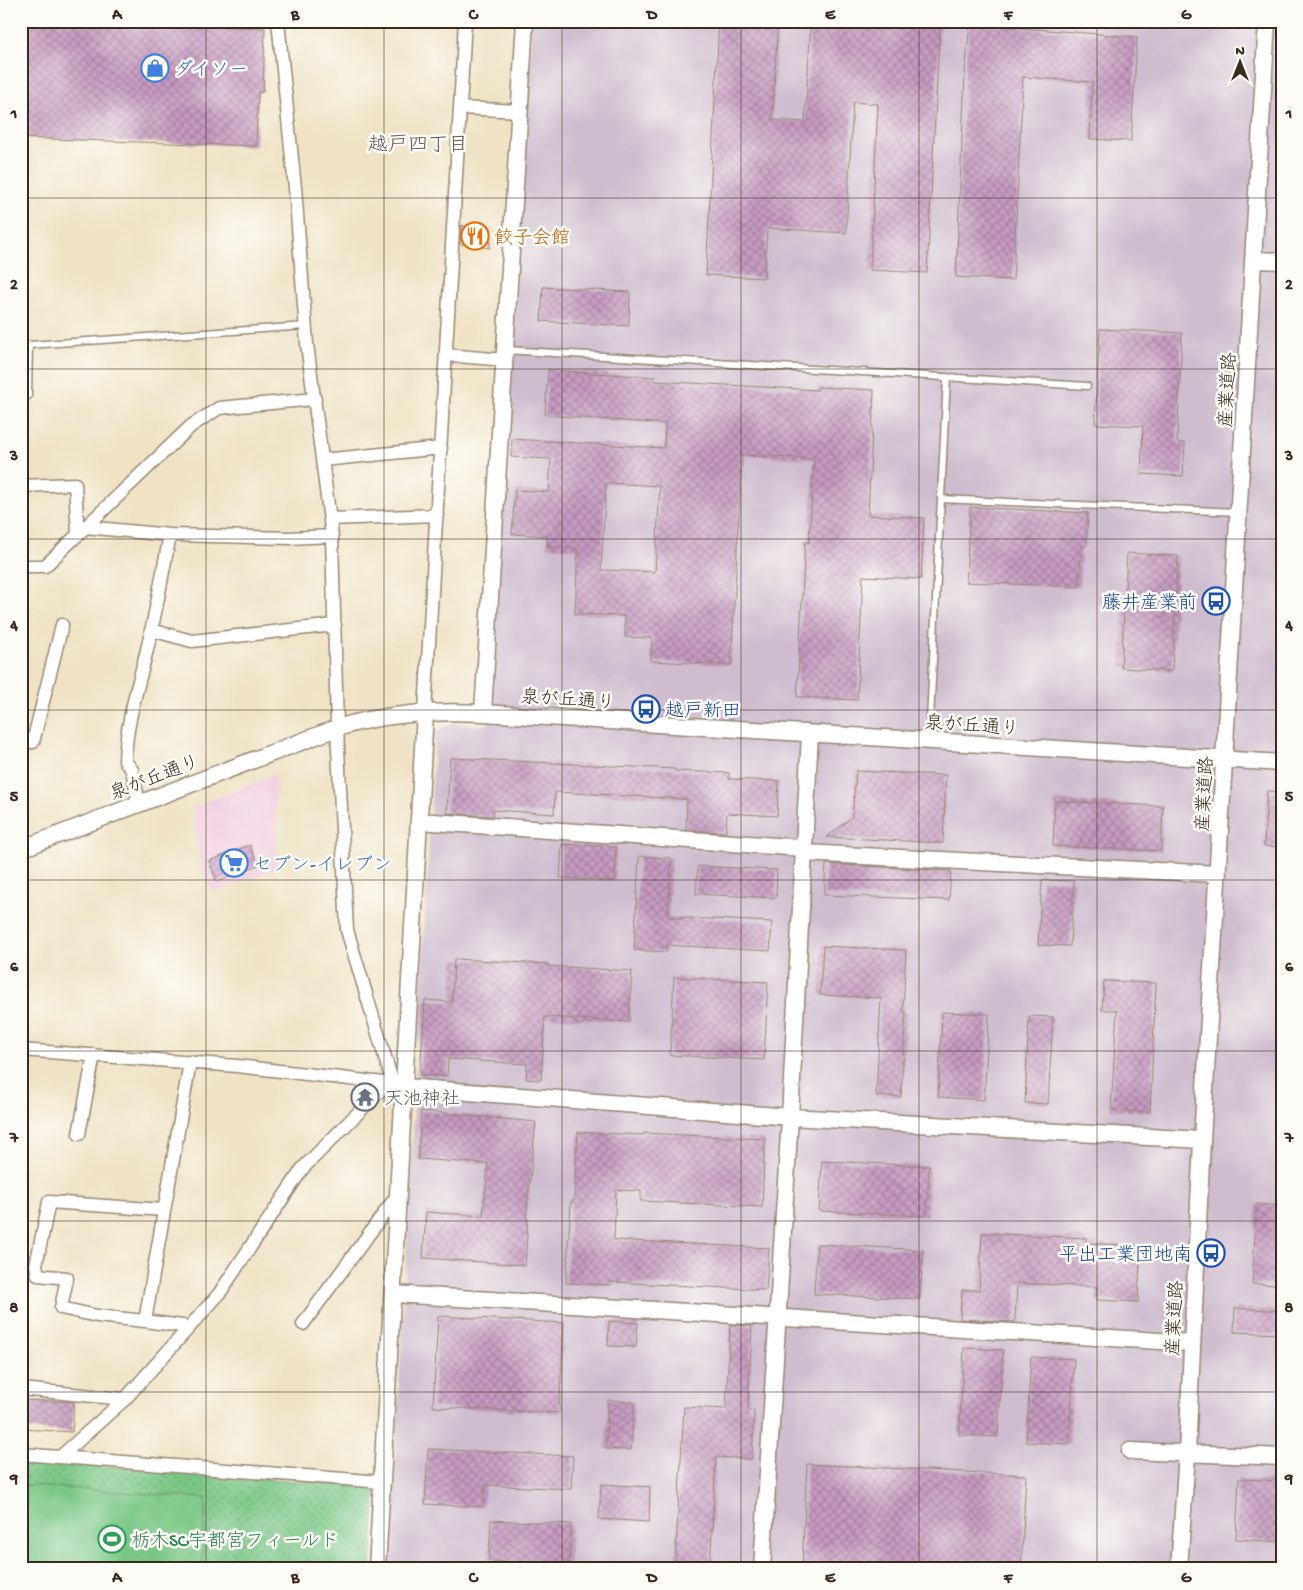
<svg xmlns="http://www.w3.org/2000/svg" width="1303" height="1590" viewBox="0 0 1303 1590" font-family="'Gochi Hand','Klee One',sans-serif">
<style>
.built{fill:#f2cfe1}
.industrial{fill:#cfbdcf}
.park{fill:url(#park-dots);stroke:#5a7852}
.pitch{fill:#79c786;stroke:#5a7852}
.building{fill:url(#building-cross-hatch);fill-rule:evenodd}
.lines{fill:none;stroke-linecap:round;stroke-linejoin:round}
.service-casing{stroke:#968672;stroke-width:9}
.minor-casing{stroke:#968672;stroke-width:15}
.tertiary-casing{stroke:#968672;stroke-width:19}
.service{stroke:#fff;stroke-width:6}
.minor{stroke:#fff;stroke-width:12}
.tertiary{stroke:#fff;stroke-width:16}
.grid{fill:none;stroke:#3b2a1e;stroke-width:1;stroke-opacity:0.55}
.labels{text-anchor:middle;stroke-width:5;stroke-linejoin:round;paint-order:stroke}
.shop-label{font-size:19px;fill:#366cbe;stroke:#fdfcf7;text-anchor:start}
.food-label{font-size:19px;fill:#c56008;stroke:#fdfcf7;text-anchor:start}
.street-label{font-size:19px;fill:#3b2a1e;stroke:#fdfcf7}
.transit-label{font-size:19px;fill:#164399;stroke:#fdfcf7;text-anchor:end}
.worship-label{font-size:19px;fill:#5b616d;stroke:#fdfcf7;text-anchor:start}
.leisure-label{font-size:19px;fill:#27864d;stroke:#fdfcf7;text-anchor:start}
.neighbourhood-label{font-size:20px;fill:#6c5257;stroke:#fdfcf7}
.neatline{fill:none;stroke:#3b2a1e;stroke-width:2}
.grid-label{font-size:16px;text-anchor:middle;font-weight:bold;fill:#3b2a1e}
</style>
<defs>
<pattern id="park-dots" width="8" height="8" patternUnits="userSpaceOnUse" patternTransform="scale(1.25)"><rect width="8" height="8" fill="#79c786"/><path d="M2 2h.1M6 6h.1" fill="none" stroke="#64a26d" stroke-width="1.8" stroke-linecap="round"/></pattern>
<pattern id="building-cross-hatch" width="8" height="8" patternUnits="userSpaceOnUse" patternTransform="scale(1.25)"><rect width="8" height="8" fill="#c79bc2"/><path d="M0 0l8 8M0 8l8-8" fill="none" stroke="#a37f9d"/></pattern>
</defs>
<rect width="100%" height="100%" fill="#fdfcf7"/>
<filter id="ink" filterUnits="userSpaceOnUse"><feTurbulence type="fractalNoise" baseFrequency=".02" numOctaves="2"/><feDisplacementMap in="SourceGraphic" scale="10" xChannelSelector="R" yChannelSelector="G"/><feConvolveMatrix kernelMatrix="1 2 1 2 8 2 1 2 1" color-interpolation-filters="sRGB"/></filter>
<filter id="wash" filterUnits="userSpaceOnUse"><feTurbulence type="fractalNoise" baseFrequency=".0096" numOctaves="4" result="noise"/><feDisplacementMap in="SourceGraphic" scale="20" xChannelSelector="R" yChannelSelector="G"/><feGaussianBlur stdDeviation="1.12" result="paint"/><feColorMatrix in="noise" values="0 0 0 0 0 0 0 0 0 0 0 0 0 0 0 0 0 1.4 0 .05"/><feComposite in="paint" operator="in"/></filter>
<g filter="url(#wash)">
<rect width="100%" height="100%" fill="#f0e3c5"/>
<path class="built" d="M275 774 277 868 213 893 200 864 192 808Z"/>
<path class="industrial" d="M532 21H1282V1569H389L435 734 443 727 452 724 488 725Z"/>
<path class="park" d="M21 1460 376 1487 371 1569H21Z"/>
<path class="pitch" d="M23 1485 206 1498 202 1569H21Z"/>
<g id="blocks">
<path class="building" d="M21 21H106V23L265 28 263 91 258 93 256 146 21 138Z
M719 21H778L772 120 805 122 811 21H940L927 273 870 270 878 104 853 102 846 233 767 228 764 278 706 275Z
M970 24 1137 37 1131 141 1090 139 1092 82 1023 77 1013 280 956 277 965 73Z
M461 226 490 229V248L460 244Z
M543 287 630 292 629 326 541 321Z
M1100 329 1182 333 1177 442 1185 443 1183 476 1141 474 1143 426 1095 424Z
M548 370 655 377 654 381 817 390 818 387 874 390 868 515 924 518 921 579 863 576 857 700 797 697 805 542 809 543 814 459 742 455 731 665 651 661 652 638 625 637V616L575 614 578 549 547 547 548 536 512 534 515 490 549 492 551 459 511 457 512 439 664 448 665 424 545 415ZM606 483 660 486 655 572 601 570Z
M970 507 1088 513 1086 546H1081L1079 587 966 582Z
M1127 553 1178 556 1172 671 1121 668Z
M450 758 675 769V771L729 773V779L779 781 777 816 727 813 726 832 686 830 687 799 555 792 554 814 493 810V816L447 813Z
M856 771 946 775 943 843 827 837 852 817Z
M1267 791 1282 792V847L1264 846Z
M1055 801 1163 806 1161 851 1053 846Z
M562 844 616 847 615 881 560 878Z
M250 845 258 865 217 882 209 861Z
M639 856 671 858 668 917 772 922 770 951 667 945 666 952 634 950Z
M826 864 951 871 949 900 824 895Z
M698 866 777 870 776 898 696 894Z
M1042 880 1074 881 1070 946 1038 945Z
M823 946 906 950 903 1012H906L901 1097 876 1096 881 998 820 995Z
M454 959 548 964V966L632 971 629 1022 545 1017 541 1080 526 1079 527 1064 448 1059 447 1076 420 1075 425 1000 452 1002Z
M674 977 768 982 764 1060 670 1055Z
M1104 981 1156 983 1150 1112 1111 1110 1117 1010H1102Z
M942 1012 989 1014 984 1100 938 1097Z
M1029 1016 1053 1017 1048 1104 1025 1103Z
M421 1111 536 1122 526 1219H528L525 1265 423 1258 426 1212 483 1216 488 1164 418 1159Z
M578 1132 644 1135V1133L765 1139 762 1207 641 1201V1191L616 1190 614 1240 769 1248 766 1290 611 1282V1285L566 1283 571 1201H574Z
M822 1161 929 1166 927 1216 819 1211Z
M1257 1204 1282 1206V1285L1252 1284Z
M982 1233 1086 1238V1243L1141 1246 1138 1302 1096 1300 1097 1287 1017 1283 1015 1322 960 1319 962 1290H979Z
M817 1244 923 1250 920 1299 814 1294Z
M1235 1308 1282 1311V1334L1234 1332Z
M438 1316 564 1323 559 1413 433 1407Z
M609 1321 638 1323 636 1347 608 1346Z
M730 1325 752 1326 748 1410 754 1411 752 1459 716 1457 710 1568 675 1566 684 1407 726 1409Z
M964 1348 1003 1350 998 1437 959 1435Z
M1031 1357 1074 1359 1069 1444 1026 1442Z
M21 1400 74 1402 72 1432 21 1429Z
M608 1400 634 1402 631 1450 606 1449Z
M428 1449 573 1456 571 1489 485 1485 483 1507 425 1504Z
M807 1464 1026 1475 1021 1569H846L802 1566Z
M1239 1479 1282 1481V1542L1236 1539Z
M601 1484 650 1487 649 1522 599 1519Z
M491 1520 571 1524 569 1565 489 1561Z"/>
</g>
</g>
<g filter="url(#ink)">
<use href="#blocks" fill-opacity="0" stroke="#968672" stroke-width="1"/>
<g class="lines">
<g class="service-casing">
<path id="service" d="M506 350 1087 386
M21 395 28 396 29 345 306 326
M941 499 1238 512
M929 740 947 377"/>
</g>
<g class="minor-casing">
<path id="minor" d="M278 21 295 188 307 344 332 536 337 728 347 930 393 1084 405 1087
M460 108 520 111
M446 355 505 360
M323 460 441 448
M21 486 75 484 78 535
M330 519 437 515
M85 527 170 535 289 538 332 536
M21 566H45L191 426 219 408 315 399
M151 630 192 641 335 625
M425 712 465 21
M21 740 33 742 62 625
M139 803 132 770 125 761C126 720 140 681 149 641 157 606 163 571 170 535
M21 1050 237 1066 392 1084
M79 1134 94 1055
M164 1210 49 1202 36 1265 38 1275 67 1278 61 1308 97 1316 145 1321 190 1062
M145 1321 189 1327
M303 1324 399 1193
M21 1389 125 1399 219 1294 303 1168 387 1084
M21 1454 382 1482
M60 1457 125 1399"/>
</g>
<g class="tertiary-casing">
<path id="tertiary" d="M1254 260 1282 261
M483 713 525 21
M419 821 804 848
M21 849 337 728C385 713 433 711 483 713L1282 763
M804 853 1218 874
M405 1087 790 1117 1202 1140
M393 1294 1192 1343
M1130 1451 1282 1457
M377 1569 425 712
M762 1569 790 1117 810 734
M1179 1569 1187 1453 1202 1140 1267 21"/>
</g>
<use href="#service" class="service"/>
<use href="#minor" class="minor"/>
<use href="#tertiary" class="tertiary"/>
</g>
</g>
<path class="grid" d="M206 21V1569M384 21V1569M562 21V1569M741 21V1569M919 21V1569M1097 21V1569M21 198H1282M21 369H1282M21 539H1282M21 710H1282M21 880H1282M21 1051H1282M21 1221H1282M21 1392H1282"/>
<defs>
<g id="shop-ring" transform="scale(1.4375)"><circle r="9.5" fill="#fdfcf7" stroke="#3f7fe0" stroke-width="1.5"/><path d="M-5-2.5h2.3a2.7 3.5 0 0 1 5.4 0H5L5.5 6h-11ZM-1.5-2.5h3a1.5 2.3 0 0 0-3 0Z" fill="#3f7fe0"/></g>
<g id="restaurant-ring" transform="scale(1.4375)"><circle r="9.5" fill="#fdfcf7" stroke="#e8710a" stroke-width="1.5"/><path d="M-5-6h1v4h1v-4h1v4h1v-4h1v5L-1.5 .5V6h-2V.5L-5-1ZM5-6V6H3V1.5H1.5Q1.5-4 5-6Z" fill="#e8710a"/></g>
<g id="bus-ring" transform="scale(1.4375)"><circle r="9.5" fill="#fdfcf7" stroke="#1a4fb4" stroke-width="1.5"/><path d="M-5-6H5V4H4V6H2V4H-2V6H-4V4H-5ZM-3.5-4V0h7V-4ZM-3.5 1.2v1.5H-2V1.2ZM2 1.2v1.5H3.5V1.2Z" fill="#1a4fb4"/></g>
<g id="supermarket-ring" transform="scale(1.4375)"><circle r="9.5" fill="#fdfcf7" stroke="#3f7fe0" stroke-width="1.5"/><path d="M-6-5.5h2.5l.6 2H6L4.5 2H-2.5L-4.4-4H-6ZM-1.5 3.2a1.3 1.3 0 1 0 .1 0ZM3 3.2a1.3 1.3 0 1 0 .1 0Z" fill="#3f7fe0"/></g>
<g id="temple-ring" transform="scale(1.4375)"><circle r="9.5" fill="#fdfcf7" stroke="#6b7280" stroke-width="1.5"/><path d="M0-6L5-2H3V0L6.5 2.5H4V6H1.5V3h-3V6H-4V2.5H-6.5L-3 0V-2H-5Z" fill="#6b7280"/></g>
<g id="stadium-ring" transform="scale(1.4375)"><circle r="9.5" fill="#fdfcf7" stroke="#2e9e5b" stroke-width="1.5"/><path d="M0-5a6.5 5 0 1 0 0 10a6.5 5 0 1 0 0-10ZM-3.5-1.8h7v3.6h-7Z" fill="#2e9e5b"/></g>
</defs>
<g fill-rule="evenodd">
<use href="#shop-ring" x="155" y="68"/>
<use href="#restaurant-ring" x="475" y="236"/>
<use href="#bus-ring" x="1216" y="601"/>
<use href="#bus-ring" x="646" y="709"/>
<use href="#supermarket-ring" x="234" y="863"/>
<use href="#temple-ring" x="365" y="1097"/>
<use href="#bus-ring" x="1211" y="1253"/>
<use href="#stadium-ring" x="112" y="1539"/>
</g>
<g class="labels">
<g class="shop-label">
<text x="174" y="75">ダイソー</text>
<text x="253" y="870">セブン-イレブン</text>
</g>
<g class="food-label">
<text x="494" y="243">餃子会館</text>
</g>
<g class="street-label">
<text transform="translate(1226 390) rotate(-87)" y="7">産業道路</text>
<text transform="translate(568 698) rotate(4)" y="7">泉が丘通り</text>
<text transform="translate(972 724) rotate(4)" y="7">泉が丘通り</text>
<text transform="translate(154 776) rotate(-21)" y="7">泉が丘通り</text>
<text transform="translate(1203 794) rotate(-87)" y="7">産業道路</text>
<text transform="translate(1173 1318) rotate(-87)" y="7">産業道路</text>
</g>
<g class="transit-label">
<text x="1197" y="608">藤井産業前</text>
<text x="665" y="716" text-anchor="start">越戸新田</text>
<text x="1192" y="1260">平出工業団地南</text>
</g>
<g class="worship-label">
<text x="384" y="1104">天池神社</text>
</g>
<g class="leisure-label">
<text x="131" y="1546">栃木SC宇都宮フィールド</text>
</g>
<g class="neighbourhood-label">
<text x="418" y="150">越戸四丁目</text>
</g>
</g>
<rect width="1303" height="1590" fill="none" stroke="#fdfcf7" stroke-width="55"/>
<g transform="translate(1240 62)" stroke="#fdfcf7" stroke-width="4" paint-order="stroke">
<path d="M0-4L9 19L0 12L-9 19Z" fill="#3b2a1e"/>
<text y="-8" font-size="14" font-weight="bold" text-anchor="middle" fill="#3b2a1e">N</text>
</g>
<rect x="28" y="28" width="1248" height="1534" class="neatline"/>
<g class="grid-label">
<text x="117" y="19">A</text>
<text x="295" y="19">B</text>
<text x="473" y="19">C</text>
<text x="652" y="19">D</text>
<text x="830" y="19">E</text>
<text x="1008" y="19">F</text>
<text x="1186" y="19">G</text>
<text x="14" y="118">1</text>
<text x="1289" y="118">1</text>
<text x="14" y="289">2</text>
<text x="1289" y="289">2</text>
<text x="14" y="460">3</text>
<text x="1289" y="460">3</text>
<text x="14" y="630">4</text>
<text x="1289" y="630">4</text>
<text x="14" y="801">5</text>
<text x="1289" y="801">5</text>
<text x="14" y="971">6</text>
<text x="1289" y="971">6</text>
<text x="14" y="1142">7</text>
<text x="1289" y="1142">7</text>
<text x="14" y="1312">8</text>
<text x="1289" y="1312">8</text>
<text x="14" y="1483">9</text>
<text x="1289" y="1483">9</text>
<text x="117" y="1582">A</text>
<text x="295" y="1582">B</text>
<text x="473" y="1582">C</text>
<text x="652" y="1582">D</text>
<text x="830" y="1582">E</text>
<text x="1008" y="1582">F</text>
<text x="1186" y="1582">G</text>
</g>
</svg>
